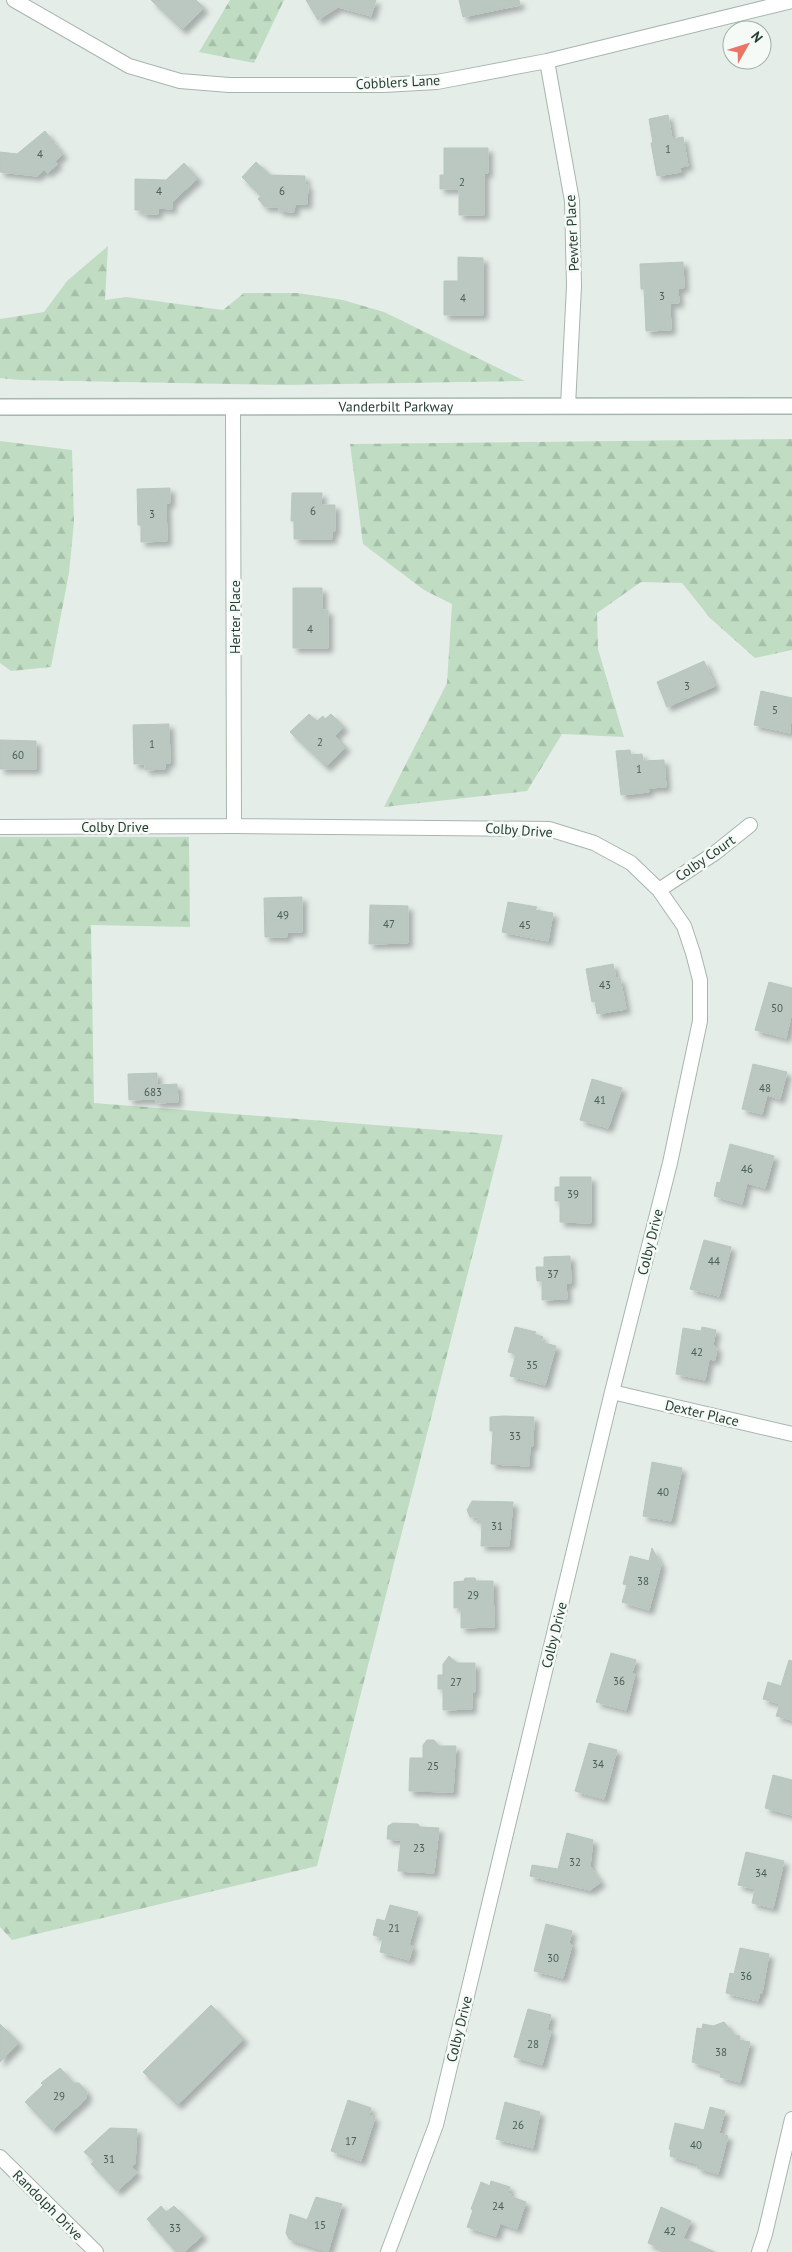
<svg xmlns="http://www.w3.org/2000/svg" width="792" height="2252" viewBox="0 0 792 2252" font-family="'PT Sans',sans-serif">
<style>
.forest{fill:url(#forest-firs)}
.building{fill:#bac8c1;stroke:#b8c7be;filter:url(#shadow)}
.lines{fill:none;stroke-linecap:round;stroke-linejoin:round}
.minor-casing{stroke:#a8b5af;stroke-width:16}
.secondary-casing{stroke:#a4b8af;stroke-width:18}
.minor{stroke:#fff;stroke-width:14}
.secondary{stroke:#fff;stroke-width:15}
.labels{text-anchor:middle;stroke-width:5;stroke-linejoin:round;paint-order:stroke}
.number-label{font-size:11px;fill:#4a6057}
.street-label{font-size:14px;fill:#253e34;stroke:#f6faf7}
</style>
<defs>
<pattern id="forest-firs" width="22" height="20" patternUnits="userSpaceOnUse" patternTransform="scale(1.25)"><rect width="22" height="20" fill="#c0ddc3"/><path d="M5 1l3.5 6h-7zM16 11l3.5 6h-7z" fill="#a5bfa8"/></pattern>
<filter id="shadow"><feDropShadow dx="4.5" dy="4.5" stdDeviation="2.5" flood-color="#0004"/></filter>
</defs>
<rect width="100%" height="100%" fill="#e5ede9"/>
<path class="forest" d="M230 0H284L254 63 199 52Z
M108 246 105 300 126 297 223 310 244 293H298L343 300 384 312 525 381 285 385 20 380 0 378V319L44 312 67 281Z
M792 439V650L755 658 710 618 682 583 641 582 597 613 598 649 624 737 562 734 527 791 384 807 447 683 452 604 424 590 363 544 350 444Z
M0 441 72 450 74 522 69 573 51 667 11 671 0 663Z
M0 837H189L190 927 91 925 94 1103 503 1135 317 1866 12 1940 0 1927Z"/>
<path class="building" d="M151 0H196L204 8 182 30Z
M306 0H376L371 16 338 7 318 20Z
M459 0H519L520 5 463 17Z
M668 115 672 139 683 137 688 166 680 167 681 172 657 176 651 143H653L649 119Z
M45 131 63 154 55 161 58 164 47 173 44 170 37 176 0 172V152L17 154Z
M444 148H488V173H484V215H459V189H440V175H444Z
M256 162 270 175 305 176V185H308L307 204H295L294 212 279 211V207H265L258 199 261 196 242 177Z
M184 163 198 178 172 202V209L158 208V214H142V210H135V179L166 180Z
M458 257 483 258V315H444V281H458Z
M683 262 684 288H678L679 303H670L671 330 646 331 644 289H641L640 264Z
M170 488V503H166L167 541 141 542V525H138L137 489Z
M292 493H322L321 505H335V531H332V539H294V521H291Z
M293 588H322V610H328V648H293Z
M704 661 715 686 667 707 657 682Z
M761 691 792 698 790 733 754 725Z
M309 714 317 721 323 716 325 719 331 714 344 727 335 736 346 747 326 767 290 732Z
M169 724 170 763H165V769L145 770V764H134L133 725Z
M0 740 36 741V769H0Z
M630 750 631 755 642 754 643 761 664 760 666 787 648 788 649 792 621 795 616 751Z
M302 897V932H287V937H265L264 898Z
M508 902 537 907 535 910 553 913 548 941 502 932Z
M370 905 408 906V943L369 944Z
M613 964 616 979 620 978 626 1009 597 1014 595 1001 592 1002 586 969Z
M769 982 792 988V1012L786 1038 755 1030Z
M753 1064 787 1072 780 1099 767 1095 762 1114 742 1109Z
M157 1073V1085L177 1084 178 1102 156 1103V1099L129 1100 128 1074Z
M592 1079 622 1088 608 1128 580 1120Z
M730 1144 774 1156 765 1188 747 1183 742 1204 714 1196 717 1182 720 1183Z
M560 1177H591V1223L560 1222V1201H555V1187H560Z
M704 1240 731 1247 719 1296 690 1289Z
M570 1256 571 1283H566L567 1299 542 1300V1281H537L536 1267H544V1257Z
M515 1327 536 1332 534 1334 543 1337 541 1342 556 1346 545 1385 510 1376 516 1354 508 1352Z
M702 1327 716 1330 713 1345 717 1348 715 1360 709 1359 705 1380 676 1374 683 1328 701 1331Z
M503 1416 534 1417 533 1446H530L529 1466 491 1464 493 1431H490V1417Z
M652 1462 682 1468 671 1521 643 1516Z
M472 1501 513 1502 509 1546H481L482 1523H477L478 1517H470L467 1510Z
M652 1548 661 1565 649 1610 622 1602 627 1585 623 1584 630 1556 649 1561Z
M465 1578H475L476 1581H493L494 1627 461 1628V1607L454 1608V1582L464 1581Z
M611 1653 636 1660 632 1673 635 1674 626 1710 596 1702Z
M449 1656 457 1663H475V1692H472V1709L443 1710V1689H438V1675H443V1664Z
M789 1660 792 1661V1720L776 1716 780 1704 763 1699 768 1682 781 1686Z
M427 1740H434L439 1746H456L453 1792 409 1791 410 1758H423V1745Z
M589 1743 617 1750 604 1799 575 1791Z
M773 1775 792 1780V1815L765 1808Z
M393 1823 418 1824 420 1827 439 1828 434 1873 398 1871 401 1840 387 1839 388 1826Z
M567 1833 593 1840 590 1866 601 1882 590 1890 530 1876 532 1865 558 1869Z
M746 1852 784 1861 773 1908 752 1903 755 1889 738 1885Z
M390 1905 418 1912 409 1945 413 1946 409 1960 380 1952 383 1938 373 1935 377 1919 385 1921Z
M546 1924 572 1931 569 1943 572 1945 563 1978 534 1971Z
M740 1948 769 1954 762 1993 760 1992 758 2001 726 1993 730 1973 734 1974Z
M211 2005 244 2039 177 2105 143 2072Z
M528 2009 551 2015 547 2030 551 2031 542 2065 514 2057Z
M724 2022 735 2035 740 2036 739 2040 750 2042 740 2082 720 2077 721 2071 692 2062 697 2028 702 2029 703 2024 713 2026Z
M0 2024 19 2043 0 2062Z
M60 2068 74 2083H79L87 2092 86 2099 52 2130 25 2102 43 2085 41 2083Z
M348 2100 371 2108 369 2115 375 2117 361 2161 331 2151Z
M505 2102 540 2112 533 2148 496 2139Z
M710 2107 725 2111 719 2133 728 2136 718 2174 697 2168 698 2164 670 2156 671 2150 669 2149 675 2123 704 2130Z
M110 2128 137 2129 135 2164 132 2167 137 2173 117 2191 91 2164 94 2161 84 2152Z
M491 2181 510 2187 508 2193 511 2194 510 2196 526 2202 517 2229 500 2223 496 2236 467 2227 473 2210 471 2209 481 2182 490 2186Z
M316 2197 342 2204 328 2252 289 2239 286 2233 290 2214 307 2220Z
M161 2206 166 2212 174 2206 203 2235 184 2252H176L147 2219Z
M661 2207 691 2221 683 2238 715 2252H668L648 2243Z"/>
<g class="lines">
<g class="minor-casing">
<path id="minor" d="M14 0 129 66 180 81 229 85H383L437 82 547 61 792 1
M547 61 572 201 574 286 568 406
M233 408 234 826
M0 827 234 826 549 829 594 843 631 863 659 890 684 926 693 953 700 980V1021L670 1163 612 1392 436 2125 388 2252
M659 890 715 853 750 825
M612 1392 792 1434
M0 2157 96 2252
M759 2252 765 2234 792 2119"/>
</g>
<g class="secondary-casing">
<g id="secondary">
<path id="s1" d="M0 407 792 406"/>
</g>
</g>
<use href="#minor" class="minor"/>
<use href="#secondary" class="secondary"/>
</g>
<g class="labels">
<g class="number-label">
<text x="668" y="153">1</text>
<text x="40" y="158">4</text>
<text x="462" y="186">2</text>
<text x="159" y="195">4</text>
<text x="282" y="195">6</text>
<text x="662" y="300">3</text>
<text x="463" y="302">4</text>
<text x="313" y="515">6</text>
<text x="152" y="518">3</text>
<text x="310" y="633">4</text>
<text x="687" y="690">3</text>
<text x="775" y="714">5</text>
<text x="320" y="746">2</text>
<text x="152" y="748">1</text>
<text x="18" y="759">60</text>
<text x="639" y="773">1</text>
<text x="283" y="919">49</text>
<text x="389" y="928">47</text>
<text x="525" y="929">45</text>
<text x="605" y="989">43</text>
<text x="777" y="1012">50</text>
<text x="765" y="1092">48</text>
<text x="153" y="1096">683</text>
<text x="600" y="1104">41</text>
<text x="747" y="1173">46</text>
<text x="573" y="1198">39</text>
<text x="714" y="1265">44</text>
<text x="553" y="1278">37</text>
<text x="697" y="1356">42</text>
<text x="532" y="1369">35</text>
<text x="515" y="1440">33</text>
<text x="663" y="1496">40</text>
<text x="497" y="1530">31</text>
<text x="643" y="1585">38</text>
<text x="473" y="1599">29</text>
<text x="619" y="1685">36</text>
<text x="456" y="1686">27</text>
<text x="598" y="1768">34</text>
<text x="433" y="1770">25</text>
<text x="419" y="1852">23</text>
<text x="575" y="1866">32</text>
<text x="761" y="1877">34</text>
<text x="394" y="1932">21</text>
<text x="553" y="1962">30</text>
<text x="746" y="1980">36</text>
<text x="533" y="2048">28</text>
<text x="721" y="2056">38</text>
<text x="59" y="2100">29</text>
<text x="518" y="2129">26</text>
<text x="351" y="2145">17</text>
<text x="696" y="2149">40</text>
<text x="109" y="2163">31</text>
<text x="498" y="2210">24</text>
<text x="320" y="2229">15</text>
<text x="175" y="2232">33</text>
<text x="670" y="2235">42</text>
</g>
<g class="street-label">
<text transform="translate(398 82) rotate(-3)" y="5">Cobblers Lane</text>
<text transform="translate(572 233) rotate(-93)" y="5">Pewter Place</text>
<text dy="5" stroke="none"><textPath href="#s1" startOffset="396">Vanderbilt Parkway</textPath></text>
<text transform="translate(235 617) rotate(-90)" y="5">Herter Place</text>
<text x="115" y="832">Colby Drive</text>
<text transform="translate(519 830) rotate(4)" y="5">Colby Drive</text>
<text transform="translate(705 858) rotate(-35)" y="5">Colby Court</text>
<text transform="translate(650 1242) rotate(-76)" y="5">Colby Drive</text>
<text transform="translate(702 1413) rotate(13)" y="5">Dexter Place</text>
<text transform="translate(554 1635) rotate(-76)" y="5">Colby Drive</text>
<text transform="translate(459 2029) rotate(-76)" y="5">Colby Drive</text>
<text transform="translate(48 2205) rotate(45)" y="5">Randolph Drive</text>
</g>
</g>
<g transform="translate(747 45) rotate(51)"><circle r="24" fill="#f6faf7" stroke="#a2afa9"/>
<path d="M0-4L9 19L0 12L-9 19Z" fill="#ea7567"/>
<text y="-8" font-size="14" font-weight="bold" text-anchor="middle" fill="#253e34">N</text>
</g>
</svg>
